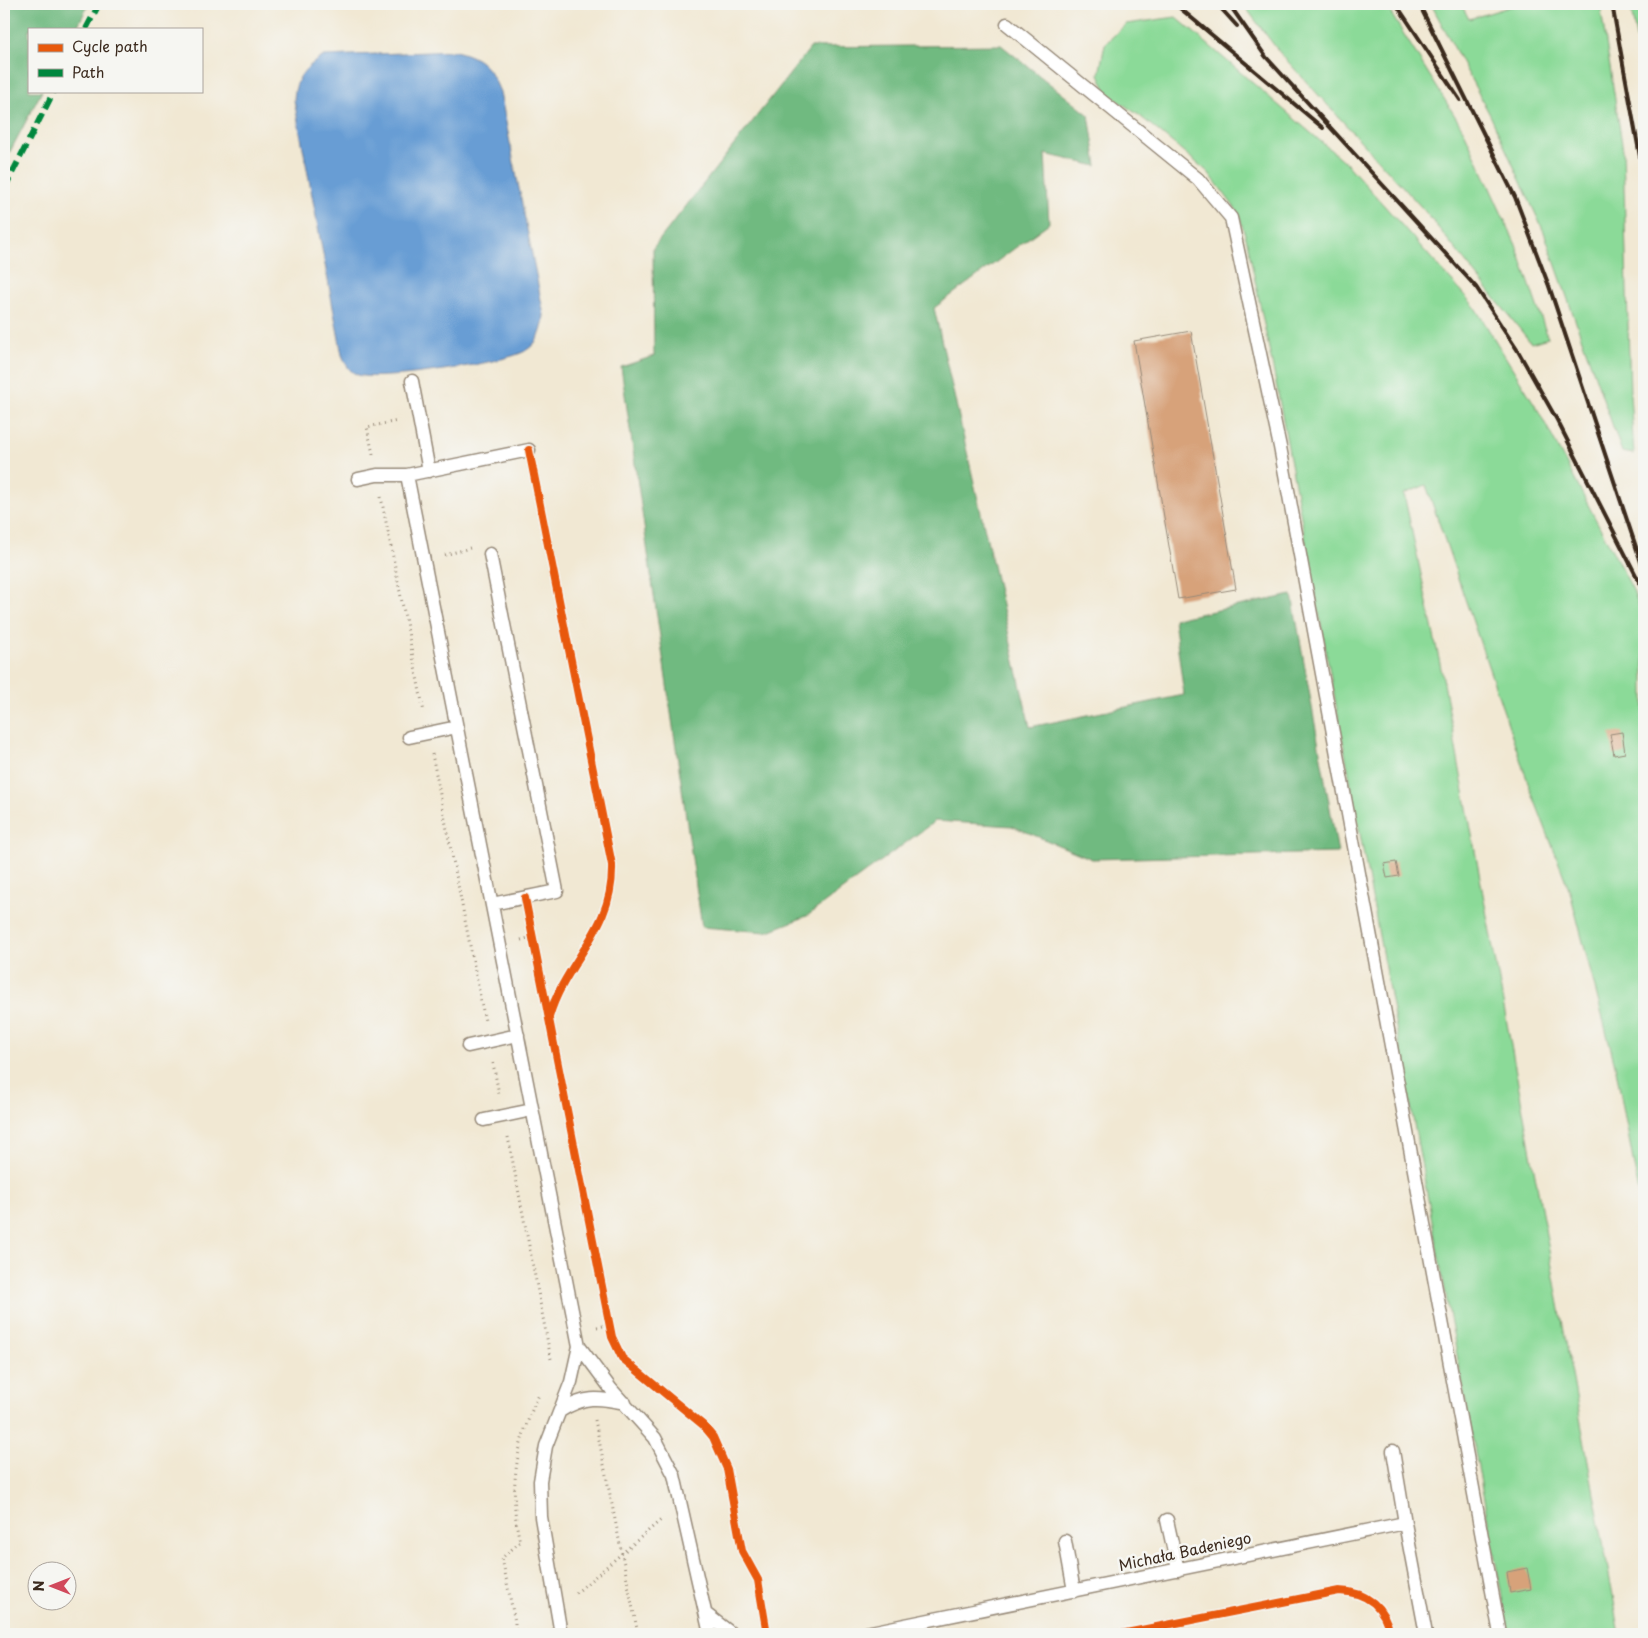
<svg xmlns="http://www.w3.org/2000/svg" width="1648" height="1638" viewBox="0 0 1648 1638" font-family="'Playpen Sans',sans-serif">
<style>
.green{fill:#8bda98;stroke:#63825b}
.forest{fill:#70ba80;stroke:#56724f}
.water{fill:#679dd4;stroke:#516479}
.building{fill:#d7a27a}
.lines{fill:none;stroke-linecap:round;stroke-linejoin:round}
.service-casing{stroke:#968978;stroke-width:15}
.path{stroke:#968978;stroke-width:3;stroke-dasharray:1 4;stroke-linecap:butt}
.service{stroke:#fff;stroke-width:12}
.rail{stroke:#3b2a1e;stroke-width:4}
.quiet{stroke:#00873e;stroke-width:6;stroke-dasharray:12 6;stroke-linecap:butt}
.cycleway-casing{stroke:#f6f6f2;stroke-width:11}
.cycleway{stroke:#e8590c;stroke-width:8}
.labels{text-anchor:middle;stroke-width:5;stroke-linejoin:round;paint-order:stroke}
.street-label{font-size:15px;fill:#3b2a1e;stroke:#f6f6f2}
</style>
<rect width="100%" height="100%" fill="#f6f6f2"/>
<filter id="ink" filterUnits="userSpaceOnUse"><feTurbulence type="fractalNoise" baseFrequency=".02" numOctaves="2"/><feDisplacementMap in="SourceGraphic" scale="10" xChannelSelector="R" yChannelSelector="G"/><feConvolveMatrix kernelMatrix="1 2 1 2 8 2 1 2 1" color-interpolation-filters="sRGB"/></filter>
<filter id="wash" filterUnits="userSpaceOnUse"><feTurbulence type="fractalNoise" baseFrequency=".0096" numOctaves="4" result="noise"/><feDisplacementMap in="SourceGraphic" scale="20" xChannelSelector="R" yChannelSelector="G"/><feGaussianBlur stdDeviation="1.12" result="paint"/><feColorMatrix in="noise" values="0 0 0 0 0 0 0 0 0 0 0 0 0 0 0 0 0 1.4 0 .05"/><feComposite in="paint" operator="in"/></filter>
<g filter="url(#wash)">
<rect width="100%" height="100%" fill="#f1e8d3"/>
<path class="green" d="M1243 4H1385L1463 129 1516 245 1548 338 1531 343 1423 209 1280 53Z
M1431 4H1461L1469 19 1519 4H1600L1623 150 1630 394 1634 454 1622 452 1544 232 1490 115Z
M1630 4H1644V82Z
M1176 17 1347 164 1474 306 1537 408 1633 590 1644 620V1220L1616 1069 1570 892 1530 788 1426 485 1404 494 1443 678 1620 1634H1509L1277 388 1247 241 1238 212 1208 172 1140 116 1108 94 1099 74 1105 44 1126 24Z"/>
<path class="forest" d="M4 4H89L76 29H29V91H42L4 163Z
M1001 45 1089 115 1097 166 1045 154 1049 223 934 308 1030 727 1184 695 1174 619 1292 595 1338 853 1092 859 1012 826 935 821 807 916 766 932 702 927 621 367 654 356 653 248 811 47Z"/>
<path class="water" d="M455 51C482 57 490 68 500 92L544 315C543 329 539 343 525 351 505 363 381 382 358 375 348 371 346 364 342 355L294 100C295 78 305 67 324 56Z"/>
<g id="blocks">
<path class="building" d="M1191 331 1236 589 1178 599 1134 341Z
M1622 732 1625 753 1614 755 1610 734Z
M1396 862 1399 876 1387 878 1384 864Z
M1527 1568 1531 1589 1510 1593 1507 1572Z"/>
</g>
</g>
<g filter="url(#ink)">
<use href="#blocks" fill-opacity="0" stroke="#968978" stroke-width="1"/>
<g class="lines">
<g class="service-casing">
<path id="service" d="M1007 24 1198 179 1231 218 1280 447 1500 1634
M412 381 429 471
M529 450 407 475 579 1346 571 1382 546 1446 540 1481 541 1517 561 1634
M358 479 377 475H407
M490 554 557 891 492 904
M409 737 457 727
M468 1046 518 1035
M484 1120 532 1110
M579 1346 611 1389 655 1438 674 1475 710 1634
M560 1411C585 1396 597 1397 625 1403
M1393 1451 1405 1523
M1167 1520 1178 1570
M1065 1541 1074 1591
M706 1614 732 1634
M861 1634 1405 1523 1426 1634"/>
</g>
<path class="path" d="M373 454 367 427 398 421
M381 497 424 712
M445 555 470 548
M432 754 485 1021
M521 940 532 937
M493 1063 499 1094
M508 1137 551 1359
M597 1327 609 1325
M595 1420 638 1634
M576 1593 662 1519
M515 1634V1622L502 1558 520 1542C508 1492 516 1441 539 1395"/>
<use href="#service" class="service"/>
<path class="rail" d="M1175 4 1323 128
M1217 4 1237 26
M1229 4 1266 57 1476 287 1518 351 1557 420 1644 591
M1396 4 1460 100
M1419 4 1515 197 1549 286 1644 571
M1612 4 1643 173 1644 216
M1644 270 1641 330 1644 418"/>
<path class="quiet" d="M86 29 99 4
M4 189 54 91"/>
<g class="cycleway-casing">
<path id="cycleway" d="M529 450 612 865C614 930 566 959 549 1017
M525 898 612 1337 622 1358 703 1425 713 1437 727 1469 742 1551 758 1580 767 1634
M1121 1634 1339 1591C1367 1592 1385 1607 1390 1634"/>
</g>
<use href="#cycleway" class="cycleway"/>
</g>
</g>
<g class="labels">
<g class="street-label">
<text transform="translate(1185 1552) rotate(-12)" y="5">Michała Badeniego</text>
</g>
</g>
<rect width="1648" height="1638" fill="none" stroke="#f6f6f2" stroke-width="20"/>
<rect x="28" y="28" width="175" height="65" fill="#f6f6f2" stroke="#aba49d"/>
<rect x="38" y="44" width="25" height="8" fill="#e8590c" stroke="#aba49d"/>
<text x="72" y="52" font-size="15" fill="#3b2a1e">Cycle path</text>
<rect x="38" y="69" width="25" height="8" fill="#00873e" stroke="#aba49d"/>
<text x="72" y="78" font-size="15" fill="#3b2a1e">Path</text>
<g transform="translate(52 1586) rotate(270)"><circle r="24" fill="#f6f6f2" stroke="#aba49d"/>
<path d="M0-4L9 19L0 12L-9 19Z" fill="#d1495b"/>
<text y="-8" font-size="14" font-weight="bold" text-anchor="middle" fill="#3b2a1e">N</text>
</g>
</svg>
